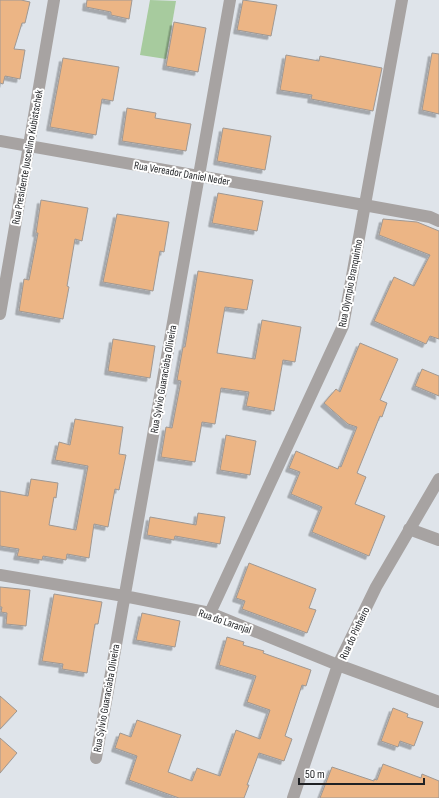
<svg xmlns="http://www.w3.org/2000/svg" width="439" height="798" viewBox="0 0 439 798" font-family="'Sofia Sans Condensed',sans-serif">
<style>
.pitch{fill:#a7cb9e}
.building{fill:#ecb585;stroke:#9f9893;filter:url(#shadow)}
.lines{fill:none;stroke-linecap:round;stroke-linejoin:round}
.minor{stroke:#a7a3a2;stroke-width:12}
.labels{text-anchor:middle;stroke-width:4;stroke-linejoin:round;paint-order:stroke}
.street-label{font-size:11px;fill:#1f2124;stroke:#fff}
</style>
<defs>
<filter id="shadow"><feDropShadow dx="-3.5" dy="3.5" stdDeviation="0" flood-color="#0004"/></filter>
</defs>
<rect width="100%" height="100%" fill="#dfe4ea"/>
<path class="pitch" d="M150 0 176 1 166 59 140 55Z"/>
<path class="building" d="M0 0H21L30 2 25 23H22L14 49 25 50 20 79 5 76 3 84 0 83Z
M87 0H132L129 19 111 15V12L86 7Z
M243 0 277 5 271 36 237 30Z
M174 22 206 28 198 72 166 66Z
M432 53 439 54V114L422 110Z
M286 55 319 61 320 56 382 68 373 111 311 99 312 95 280 90Z
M63 58 119 67 113 101 102 99 96 135 50 127Z
M127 108 156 113 155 118 191 124 186 151 122 141Z
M223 128 271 136 265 170 217 161Z
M218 193 263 201 257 231 212 223Z
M41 200 88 208 82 241 75 239 67 286 69 287 63 319 19 311 24 279 29 280 38 233H36Z
M117 214 169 222 164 252 160 251 153 291 103 282Z
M383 219 417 222 439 231V339L430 336 426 344 374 321 394 277 414 286 430 255 379 235Z
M198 271 253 280 247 310 225 307 217 353 255 359 262 320 301 327 295 362 283 360 274 411 246 406 249 392 221 388 215 424 202 422 195 462 161 457 166 427 172 428 181 381 177 380 183 347H185Z
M113 339 155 346 150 378 108 371Z
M360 343 398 359 380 400 387 403 382 417 380 416 357 473 366 477 355 504 385 516 369 556 312 532 322 507 291 494 300 472 289 468 296 451 338 469 339 466 341 467 357 427 348 424 324 403 336 389 340 392Z
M422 369 439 376V396L415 386Z
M75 419 123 427 119 454 126 455 119 490 115 489 108 527 94 524 89 558 67 554 66 560 43 556 42 560 17 556 19 549 0 546V491L28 496 31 479 58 483 56 498 54 497 49 525 76 530 88 466 55 460 59 442 70 445Z
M226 435 256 441 250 475 220 470Z
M198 513 225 517 220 544 175 536 174 540 147 535 150 517 196 525Z
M249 563 316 589 309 608 316 610 307 633 242 609 245 601 236 598Z
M0 587 30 590 26 626 6 624 7 613 1 612 2 607H0Z
M54 594 102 602 98 624H95L87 673 62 669 63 664 42 661Z
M142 613 180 621 175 647 136 640Z
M227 637 244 642 243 645 264 651 263 653 311 670 306 686 302 685 285 736 292 739 284 761 259 753 247 785H249L244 798H179L129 780 137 756 115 748 120 733 131 737 137 720 181 735 168 772 192 781 197 768 220 776 236 730 260 739 270 710 247 702 256 676 219 665Z
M0 696 17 711 0 729Z
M393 708 408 714 407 717 423 722 414 746 400 741 398 747 381 741Z
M0 738 17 753 0 773Z
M383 764 421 778 422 774 439 781V798H320L332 767 374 781V779L377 780Z"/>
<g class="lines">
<path class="minor" d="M0 141 364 205 430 217 439 221
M0 314 54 0
M409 529 439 540
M0 575 124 596 210 613 338 665 439 702
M210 613 343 326 402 0
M96 758 230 0
M293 798 338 665 376 587 439 479"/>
</g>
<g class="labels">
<g class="street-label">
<text transform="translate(27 157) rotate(-80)" y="4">Rua Presidente Juscelino Kubistschek</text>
<text transform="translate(182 173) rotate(10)" y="4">Rua Vereador Daniel Neder</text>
<text transform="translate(350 283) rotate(-79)" y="4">Rua Olympio Branquinho</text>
<text transform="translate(163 379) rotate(-80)" y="4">Rua Sylvio Guaraciaba Oliveira</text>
<text transform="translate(225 621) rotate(19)" y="4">Rua do Laranjal</text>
<text transform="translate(354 633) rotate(-65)" y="4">Rua do Pinheiro</text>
<text transform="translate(106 698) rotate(-80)" y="4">Rua Sylvio Guaraciaba Oliveira</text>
</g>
</g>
<path d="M299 778v6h125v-6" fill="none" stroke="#1f2124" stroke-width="2"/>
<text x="305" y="778" font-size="12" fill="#1f2124" stroke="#ffffff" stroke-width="3" paint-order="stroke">50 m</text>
</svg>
